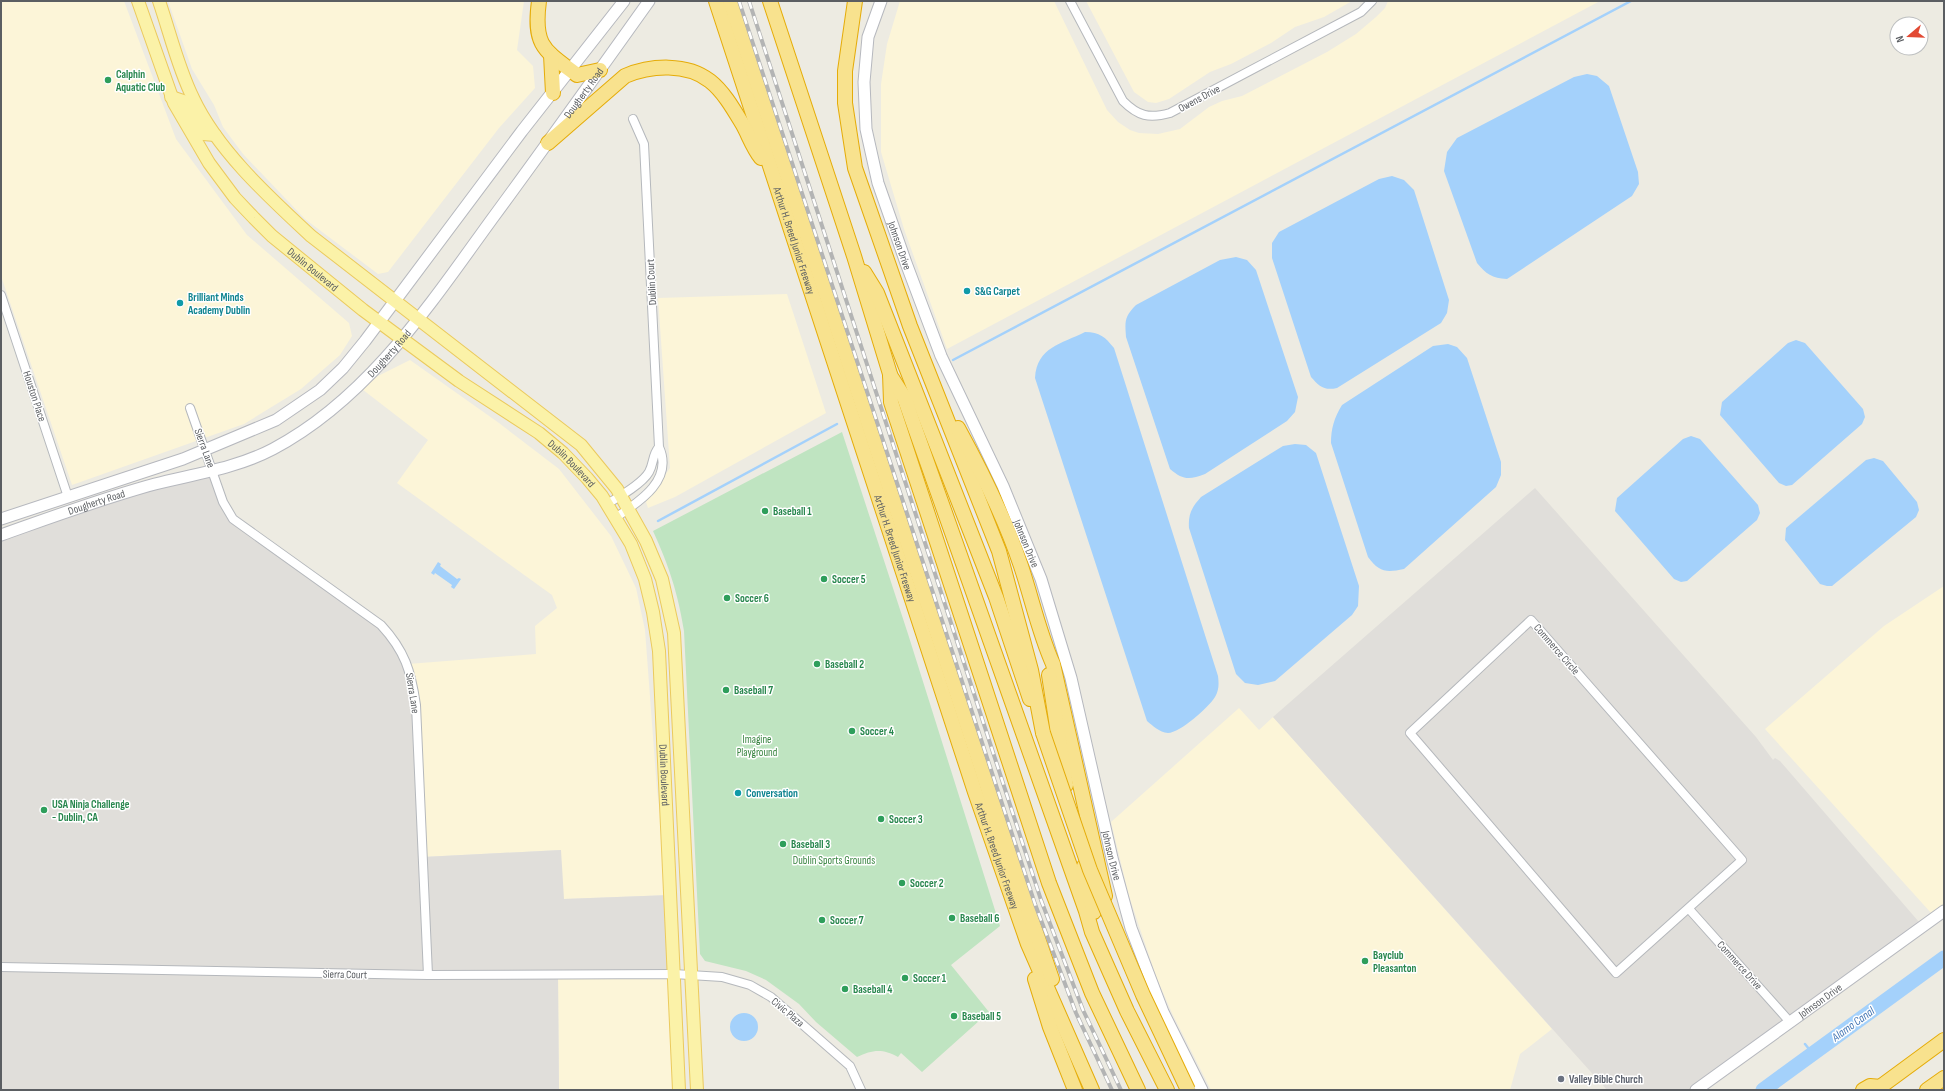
<svg xmlns="http://www.w3.org/2000/svg" width="1945" height="1091" viewBox="0 0 1945 1091" font-family="'Sofia Sans Condensed',sans-serif">
<style>
.commercial{fill:#fcf5d8}
.industrial{fill:#e0deda}
.green{fill:#bfe4c1}
.water{fill:#a4d1fb}
.lines{fill:none;stroke-linecap:round;stroke-linejoin:round}
.stream{stroke:#a4d1fb;stroke-width:2.5}
.river{stroke:#a4d1fb;stroke-width:15}
.street-casing{stroke:#b5b8bc;stroke-width:10}
.secondary-casing{stroke:#b6b8be;stroke-width:13}
.primary-casing{stroke:#ebca5d;stroke-width:14}
.highway-casing{stroke:#e5ac09;stroke-width:16}
.street{stroke:#fff;stroke-width:8}
.secondary{stroke:#fff;stroke-width:11}
.primary{stroke:#fbf2a8;stroke-width:12}
.highway{stroke:#f8e28e;stroke-width:14}
.rail-casing{stroke:#b3b4b4;stroke-width:4}
.rail{stroke:#fff;stroke-width:2.5;stroke-dasharray:8;stroke-linecap:butt}
.highway-bridge-casing{stroke:#e5ac09;stroke-width:16;stroke-linecap:butt}
.highway-bridge{stroke:#f8e28e;stroke-width:14}
.leisure-dot{fill:#2e9e5b;stroke:#fff;stroke-width:1.5}
.culture-dot{fill:#0f9aa8;stroke:#fff;stroke-width:1.5}
.worship-dot{fill:#6b7280;stroke:#fff;stroke-width:1.5}
.labels{text-anchor:middle;stroke-width:3;stroke-linejoin:round;paint-order:stroke}
.leisure-label{font-size:11px;font-weight:bold;fill:#27864d;stroke:#fff;text-anchor:start}
.street-label{font-size:11px;fill:#5b5e62;stroke:#fff}
.culture-label{font-size:11px;font-weight:bold;fill:#0d838f;stroke:#fff;text-anchor:start}
.park-label{font-size:11px;fill:#388440;stroke:#fff}
.worship-label{font-size:11px;font-weight:bold;fill:#5b616d;stroke:#fff;text-anchor:start}
.water-label{font-size:12px;font-style:italic;fill:#4476b4;stroke:#fff}
</style>
<rect width="100%" height="100%" fill="#edebe2"/>
<path class="commercial" d="M1 1H124L176 139 247 235 349 323 352 336 340 355 301 389 244 424 72 485 1 276Z
M168 1H524L517 50 533 66 535 88 499 128 388 272 378 274 305 219 243 154 223 127 214 105 192 69Z
M900 1H1054L1107 110 1118 122 1130 130 1139 133 1158 134 1180 129 1209 107 1222 101 1242 96 1327 52 1356 34 1376 17 1385 8 1388 1H1600L947 349 904 229 881 152V84L887 44Z
M1086 1H1352L1324 17 1295 27 1271 43 1231 64 1210 72 1169 99 1156 103 1148 102 1134 92Z
M787 294 826 413 675 497 648 508 646 502 670 468 658 298Z
M410 360 499 423 559 469 611 536 636 588 645 630 657 790 670 895 563 899 560 850 423 857 408 664 536 654 535 626 557 608 552 595 397 483 428 440 358 386Z
M1944 586V905L1932 914 1765 729 1884 626Z
M1239 708 1259 730 1273 717 1552 1029 1520 1054 1510 1090H1211L1172 1013 1157 979 1129 896 1111 822Z
M674 974 679 1090H559L558 975Z"/>
<path class="industrial" d="M213 470 233 519 381 625 413 679 423 857 561 850 564 899 670 895 674 974 558 975 559 1090H1V535Z
M1535 488 1756 737 1773 760 1775 758 1780 761 1919 922 1689 1090H1607L1273 717Z"/>
<path class="green" d="M842 432 908 634 1000 926 951 965 989 1012 922 1072 901 1053 898 1057C882 1048 872 1050 857 1057L816 1022 799 1004 766 980 746 971 705 961 700 954 684 631C678 593 669 566 653 531Z"/>
<path class="water" d="M1587 74 1597 76 1609 86 1638 172 1639 184 1632 196 1507 279C1492 278 1486 274 1477 263L1444 171 1447 152 1457 138 1574 77Z
M1392 176 1404 180 1414 190 1449 300 1447 313 1441 323 1337 388C1324 391 1319 386 1311 377L1272 258V243L1279 232 1379 179Z
M1236 257 1247 260 1256 270 1298 397 1295 412 1287 421 1205 474C1189 480 1183 480 1170 469L1126 337C1125 322 1124 317 1136 305L1220 260Z
M1085 332C1100 332 1105 337 1114 348L1218 676C1219 684 1219 690 1215 697 1209 707 1180 733 1168 733 1159 732 1153 726 1147 721L1035 378C1037 347 1061 344 1085 332Z
M1796 340 1805 343 1863 409 1865 417 1862 424 1792 485 1786 486 1779 483 1720 415 1722 402 1788 343Z
M1448 344 1457 347 1467 358 1501 462V475L1496 487 1404 569C1386 573 1379 572 1368 557L1331 443C1331 429 1334 418 1342 405L1433 346Z
M1691 436 1700 439 1758 505 1760 513 1757 520 1687 581 1681 582 1674 579 1615 511 1617 498 1683 439Z
M1295 444 1306 445 1316 453 1359 586 1358 606 1352 615 1275 681 1258 685 1245 683 1236 674 1189 528C1188 514 1192 507 1201 497L1283 446Z
M1874 458 1883 461 1917 502 1919 510 1916 517 1832 586H1827L1820 584 1785 540 1786 528 1866 460Z
M438 562 441 564 440 566 457 579 459 578 461 579 454 589 451 587 452 585 435 573 434 575 431 573Z
M730 1027a14 14 0 1 1 28 0a14 14 0 1 1-28 0Z"/>
<g class="lines">
<path class="stream" d="M953 360 1631 1
M658 521 837 424
M1940 962 1944 966
M1805 1044 1813 1054"/>
<path class="river" d="M1763 1090 1944 958"/>
<g class="street-casing">
<path id="street" d="M1070 1 1123 101C1138 116 1149 119 1170 113L1361 12 1372 1
M1 295 68 497
M190 408 223 502 233 519 381 625C405 651 411 671 416 705L428 975
M607 504C619 497 642 484 649 472 654 463 652 455 659 447
M615 518C639 502 674 480 659 447L644 144 633 119
M1531 620 1742 860 1616 973 1410 733Z
M1689 909 1790 1022
M1 967 428 975 674 974 722 977 750 985 771 997 850 1066 861 1090"/>
</g>
<g class="secondary-casing">
<g id="secondary">
<path id="s1" d="M881 1 868 37 864 82 866 129 878 183 906 263 941 356 1003 486 1041 579 1071 678 1112 858 1131 928 1163 1012 1202 1090"/>
<path d="M1 519 183 459 276 420 320 390 343 368 365 341 522 131 624 1"/>
<path id="s2" d="M1 535C52 517 103 498 155 484 195 474 237 468 273 449 368 399 431 303 492 219 545 147 597 74 649 1"/>
<path id="s3" d="M1696 1090 1944 911"/>
</g>
</g>
<g class="primary-casing">
<g id="primary">
<path id="s4" d="M138 1 174 103 209 163 235 198 254 218 272 236 363 310 459 381 539 433 563 453 587 478 602 496 631 544 645 579 653 612 659 651 679 1090"/>
<path d="M159 1C170 33 178 68 193 98 218 151 269 197 311 236L581 445 617 489 646 541 662 579 674 633 697 1090"/>
<path d="M171 97 183 101 203 134 215 135"/>
</g>
</g>
<g class="highway-casing">
<g id="highway">
<path d="M539 1C533 46 544 50 577 75L600 70"/>
<path id="s5" d="M716 1 975 792 1028 944 1092 1090"/>
<path d="M730 1 1019 883 1052 979"/>
<path d="M770 1 854 256 890 374 891 402 1049 883 1092 993 1138 1090"/>
<path d="M855 1 845 71V103L855 168 910 326 999 551 1031 670 1043 733"/>
<path d="M551 55 553 93"/>
<path d="M548 143 625 76C651 65 687 63 710 81 724 92 734 110 743 125 749 136 753 148 761 158"/>
<path d="M864 272 877 293 996 597 1030 699"/>
<path d="M890 375 904 397 1086 911 1092 932 1127 1011 1167 1090"/>
<path d="M958 428C982 472 1005 518 1021 566 1032 599 1039 633 1053 664L1105 896"/>
<path d="M1049 675 1066 785"/>
<path d="M1084 866 1094 912"/>
<path d="M1035 979 1050 1027 1075 1090"/>
<path d="M1863 1090 1870 1086 1881 1087"/>
<path d="M1876 1090 1944 1040"/>
<path d="M1927 1090 1944 1078"/>
</g>
</g>
<use href="#street" class="street"/>
<use href="#secondary" class="secondary"/>
<use href="#primary" class="primary"/>
<use href="#highway" class="highway"/>
<g class="rail-casing">
<path id="rail" d="M739 1 1035 904 1076 1013 1112 1090
M749 1 1041 900 1083 1010 1121 1090"/>
</g>
<use href="#rail" class="rail"/>
<g class="highway-bridge-casing">
<path id="highway-bridge" d="M1043 733 1090 870 1143 995 1188 1090"/>
</g>
<use href="#highway-bridge" class="highway-bridge"/>
</g>
<g class="leisure-dot">
<circle cx="108" cy="80" r="4"/>
<circle cx="765" cy="511" r="4"/>
<circle cx="824" cy="579" r="4"/>
<circle cx="727" cy="598" r="4"/>
<circle cx="817" cy="664" r="4"/>
<circle cx="726" cy="690" r="4"/>
<circle cx="852" cy="731" r="4"/>
<circle cx="44" cy="810" r="4"/>
<circle cx="881" cy="819" r="4"/>
<circle cx="783" cy="844" r="4"/>
<circle cx="902" cy="883" r="4"/>
<circle cx="952" cy="918" r="4"/>
<circle cx="822" cy="920" r="4"/>
<circle cx="1365" cy="961" r="4"/>
<circle cx="905" cy="978" r="4"/>
<circle cx="845" cy="989" r="4"/>
<circle cx="954" cy="1016" r="4"/>
</g>
<g class="culture-dot">
<circle cx="967" cy="291" r="4"/>
<circle cx="180" cy="303" r="4"/>
<circle cx="738" cy="793" r="4"/>
</g>
<circle class="worship-dot" cx="1561" cy="1079" r="4"/>
<g class="labels">
<g class="leisure-label">
<text x="116" y="78">Calphin<tspan x="116" dy="13">Aquatic Club</tspan></text>
<text x="773" y="515">Baseball 1</text>
<text x="832" y="583">Soccer 5</text>
<text x="735" y="602">Soccer 6</text>
<text x="825" y="668">Baseball 2</text>
<text x="734" y="694">Baseball 7</text>
<text x="860" y="735">Soccer 4</text>
<text x="52" y="808">USA Ninja Challenge<tspan x="52" dy="13">- Dublin, CA</tspan></text>
<text x="889" y="823">Soccer 3</text>
<text x="791" y="848">Baseball 3</text>
<text x="910" y="887">Soccer 2</text>
<text x="960" y="922">Baseball 6</text>
<text x="830" y="924">Soccer 7</text>
<text x="1373" y="959">Bayclub<tspan x="1373" dy="13">Pleasanton</tspan></text>
<text x="913" y="982">Soccer 1</text>
<text x="853" y="993">Baseball 4</text>
<text x="962" y="1020">Baseball 5</text>
</g>
<g class="street-label">
<text dy="4" stroke="none"><textPath href="#s2" startOffset="762">Dougherty Road</textPath></text>
<text transform="translate(1199 98) rotate(-28)" y="4">Owens Drive</text>
<text dy="4" stroke="none"><textPath href="#s5" startOffset="252">Arthur H. Breed Junior Freeway</textPath></text>
<text dy="4" stroke="none"><textPath href="#s1" startOffset="252">Johnson Drive</textPath></text>
<text dy="4" stroke="none"><textPath href="#s4" startOffset="327">Dublin Boulevard</textPath></text>
<text transform="translate(651 282) rotate(-93)" y="4">Dublin Court</text>
<text dy="4" stroke="none"><textPath href="#s2" startOffset="437">Dougherty Road</textPath></text>
<text transform="translate(35 396) rotate(72)" y="4">Houston Place</text>
<text transform="translate(205 448) rotate(70)" y="4">Sierra Lane</text>
<text dy="4" stroke="none"><textPath href="#s4" startOffset="651">Dublin Boulevard</textPath></text>
<text dy="4" stroke="none"><textPath href="#s2" startOffset="101">Dougherty Road</textPath></text>
<text dy="4" stroke="none"><textPath href="#s1" startOffset="576">Johnson Drive</textPath></text>
<text dy="4" stroke="none"><textPath href="#s5" startOffset="576">Arthur H. Breed Junior Freeway</textPath></text>
<text transform="translate(1557 649) rotate(49)" y="4">Commerce Circle</text>
<text transform="translate(413 693) rotate(81)" y="4">Sierra Lane</text>
<text dy="4" stroke="none"><textPath href="#s4" startOffset="987">Dublin Boulevard</textPath></text>
<text dy="4" stroke="none"><textPath href="#s5" startOffset="900">Arthur H. Breed Junior Freeway</textPath></text>
<text dy="4" stroke="none"><textPath href="#s1" startOffset="900">Johnson Drive</textPath></text>
<text transform="translate(1740 965) rotate(48)" y="4">Commerce Drive</text>
<text transform="translate(345 974) rotate(1)" y="4">Sierra Court</text>
<text dy="4" stroke="none"><textPath href="#s3" startOffset="153">Johnson Drive</textPath></text>
<text transform="translate(788 1012) rotate(40)" y="4">Civic Plaza</text>
</g>
<g class="culture-label">
<text x="975" y="295">S&amp;G Carpet</text>
<text x="188" y="301">Brilliant Minds<tspan x="188" dy="13">Academy Dublin</tspan></text>
<text x="746" y="797">Conversation</text>
</g>
<g class="park-label">
<text x="757" y="743">Imagine<tspan x="757" dy="13">Playground</tspan></text>
<text x="834" y="864">Dublin Sports Grounds</text>
</g>
<g class="worship-label">
<text x="1569" y="1083">Valley Bible Church</text>
</g>
<g class="water-label">
<text transform="translate(1853 1024) rotate(-36)" y="4">Alamo Canal</text>
</g>
</g>
<rect width="1945" height="1091" fill="none" stroke="#5b5e62" stroke-width="4"/>
<g transform="translate(1909 36) rotate(251)"><circle r="19" fill="#ffffff" stroke="#bdbfc0"/>
<path d="M0-3L7 15L0 10L-7 15Z" fill="#e24933"/>
<text y="-6" font-size="11" font-weight="bold" text-anchor="middle" fill="#5b5e62">N</text>
</g>
</svg>
